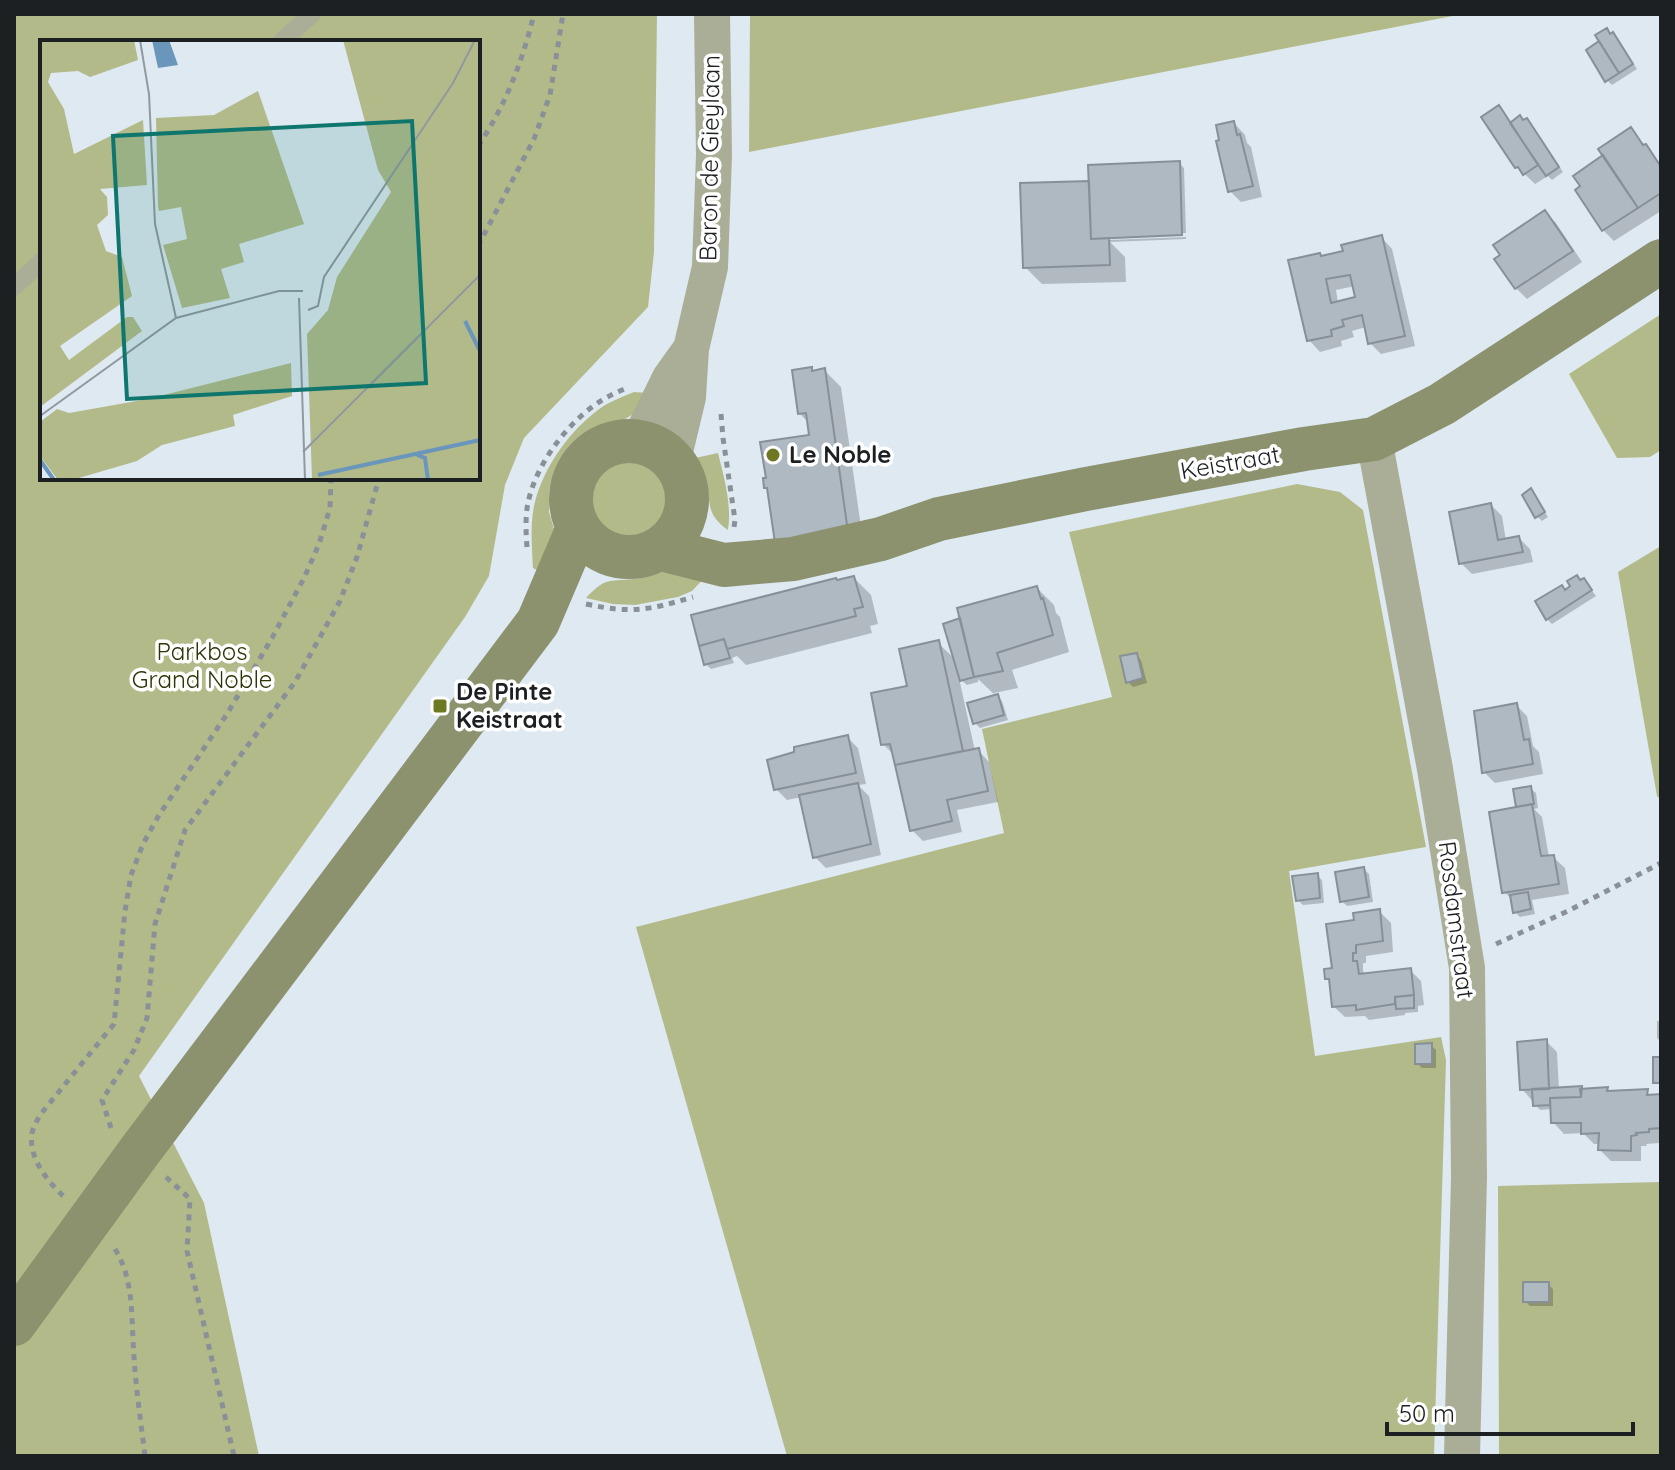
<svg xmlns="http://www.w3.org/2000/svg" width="1675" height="1470" viewBox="0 0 1675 1470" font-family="Quicksand,sans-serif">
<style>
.green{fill:#b3ba8a;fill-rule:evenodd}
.shadow{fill:#0003;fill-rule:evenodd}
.building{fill:#afb9c2;stroke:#879099;stroke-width:2;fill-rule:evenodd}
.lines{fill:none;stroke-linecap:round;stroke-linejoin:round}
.path{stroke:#899097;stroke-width:5;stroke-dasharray:6 6;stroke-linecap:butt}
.lane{stroke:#aaae96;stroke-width:18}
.street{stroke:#aaae96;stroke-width:36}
.secondary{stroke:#8c916e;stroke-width:44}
.poi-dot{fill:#6e7721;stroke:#fff;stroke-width:3}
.labels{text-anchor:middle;stroke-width:7;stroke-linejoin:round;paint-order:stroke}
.street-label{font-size:24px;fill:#1c2023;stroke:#fff}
.poi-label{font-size:24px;font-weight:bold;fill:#1c2023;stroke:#fff;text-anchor:start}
.park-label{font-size:24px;fill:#303509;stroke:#fff}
.inset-river{fill:none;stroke:#6a96bb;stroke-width:4}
.inset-road{fill:none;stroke:#91999f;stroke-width:2}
.view{fill:#0f766e;fill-opacity:0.15;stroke:#0f766e;stroke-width:4}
.inset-edge{fill:none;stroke:#1c2023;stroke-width:4}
</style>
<rect width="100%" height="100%" fill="#dfe9f2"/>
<path class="green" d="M14 14H657L654 252 648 307 524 438 505 485 489 576 465 617 139 1076 204 1203 259 1456H14ZM42 42H478V478H42Z
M750 14H1463L749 152Z
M1661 314V450L1650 457 1617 458 1569 374Z
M634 392 648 393 635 413 622 421 599 429 575 444 562 460 551 481 549 492V512L555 532 544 574 533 568C532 548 530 526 534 506 543 466 572 427 605 405 614 400 624 396 634 392Z
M718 453C724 477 732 505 728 530 703 513 713 500 704 477 701 471 698 465 695 458Z
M584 500a43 43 0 1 1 86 0a43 43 0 1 1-86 0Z
M1297 484 1340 492 1363 510 1426 847 1289 871 1315 1056 1441 1037 1446 1060 1434 1456H787L636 927 1004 833 982 729 1112 697 1069 532Z
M1661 546V800L1657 796 1618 572Z
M672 568 710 572 692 591 678 597 635 605 613 604 586 598C606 577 607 582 633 579 646 578 659 573 672 568Z
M1661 1182V1456H1499L1498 1186Z"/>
<path class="shadow" d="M1607 30 1618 40 1637 69 1612 85 1607 80 1602 42Z
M1498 108 1512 123 1524 122 1532 125 1563 172 1552 180 1548 176 1535 184 1517 167Z
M1234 123 1245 135 1247 143 1251 147 1262 197 1241 202 1230 191Z
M1631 130 1661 164V211L1614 241 1603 230 1583 187 1606 156Z
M1179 163 1184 168 1186 233 1104 236 1108 240 1186 237V239L1110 242 1125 257 1126 282 1042 284 1025 267 1088 183Z
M1545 212 1556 223 1582 262 1527 299 1516 288Z
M1381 237 1392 249 1415 346 1381 354 1370 343 1366 327 1352 331 1354 337 1341 341 1342 346 1320 352 1309 340 1322 258 1346 253ZM1355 286 1357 299 1338 303 1336 290Z
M811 369 814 372 824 370 841 387 864 548 766 487 812 436 809 423 799 413Z
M1531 491 1548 517 1542 521 1537 516Z
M1491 505 1502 516 1506 541 1519 538 1530 549 1533 562 1472 574 1461 563Z
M854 578 871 595 878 624 870 626 872 633 746 665 737 656 732 658 734 663 711 669 706 664 693 617Z
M1581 582 1588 585 1596 596 1552 624 1547 619 1566 591Z
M1037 588 1054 605 1056 613 1060 617 1069 652 1012 670 1018 688 994 693 1002 701 1008 720 980 728 975 723 996 696 978 679V682L967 685 959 678 975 751 978 750 989 762 998 802 957 810 962 832 923 841 912 830 895 756 883 744 909 687 938 643 956 660Z
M1136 655 1141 660 1147 683 1133 687 1128 682Z
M1516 705 1527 716 1533 746 1539 752 1543 774 1495 783 1484 772Z
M847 737 858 748 866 784 858 785 869 796 881 855 826 868 815 857 802 797 787 800 776 789Z
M1530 788 1536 793 1538 808 1534 809 1542 817 1549 857H1553L1565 868 1569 894 1532 900 1535 914 1520 917 1515 912 1513 900 1504 892 1518 808Z
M1364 869 1369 874 1373 902 1347 906 1342 901Z
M1317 875 1322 880 1324 903 1303 905 1298 900Z
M1380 912 1391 923 1393 952 1366 956V963H1363V971L1367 975 1410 970 1421 981 1424 1005 1418 1006V1012L1405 1013V1015L1369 1020 1365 1016 1345 1017 1333 1006 1331 982 1327 978 1334 969 1357 921Z
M1657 1021H1661V1042L1657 1038Z
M1546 1041 1557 1052 1559 1090 1607 1089 1610 1093 1647 1092 1652 1097 1661 1096V1139H1659V1143L1646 1144 1647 1146H1641V1161H1611L1600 1150V1144H1594L1583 1133 1564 1134 1553 1122 1552 1109 1540 1110 1522 1089Z
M1431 1045 1436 1050V1068H1422L1417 1063Z
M1548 1284 1553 1289V1306H1530L1525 1301Z"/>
<path class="building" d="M1607 28 1610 34 1613 32 1633 64 1619 73 1595 35Z
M1599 41 1619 73 1605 82 1586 50Z
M1499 105 1538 165 1523 175 1518 167 1515 168 1481 117Z
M1520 115 1523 120 1527 118 1559 167 1546 176 1510 123Z
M1234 121 1237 135 1240 134 1253 186 1228 192 1216 141 1219 140 1216 125Z
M1631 127 1643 145 1646 144 1661 167V193L1638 208 1598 149Z
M1603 155 1638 208 1602 231 1575 190 1580 186 1573 176Z
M1180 161 1182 235 1091 239 1088 165Z
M1089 181 1091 239 1109 238 1110 265 1023 268 1020 183Z
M1545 210 1573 251 1515 289 1494 259 1500 255 1493 245Z
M1382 235 1405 336 1368 344 1362 315 1342 320 1344 326 1331 330 1332 336 1307 341 1288 260 1320 253 1321 256 1343 251 1341 245ZM1350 275 1355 297 1331 303 1326 279Z
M812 367V371L825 368 848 532 775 543 767 488H764L763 478H766L760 442 809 435 806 413 798 414 792 370Z
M1531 488 1545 512 1535 518 1522 495Z
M1491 503 1498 540 1519 536 1523 552 1459 564 1449 512Z
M1577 575 1580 580 1584 578 1592 590 1546 620 1535 601 1562 585 1565 590 1570 586 1567 581Z
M854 576 863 607 854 609 856 616 727 649 724 639 699 646 691 615 836 578 837 580Z
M1037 586 1041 599 1043 598 1053 635 997 653 1003 671 974 677 957 608Z
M960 618 974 677 960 681 943 624Z
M724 639 730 658 704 665 699 646Z
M939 640 963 751 895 765 890 744 881 745 871 693 907 686 899 649Z
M1137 653 1143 678 1126 683 1120 656Z
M998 694 1004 715 973 724 967 703Z
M1517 703 1524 740 1529 739 1533 764 1482 773 1474 711Z
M848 735 856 773 774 790 767 760 794 752V747Z
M979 748 988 791 947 800 952 821 910 831 895 765Z
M858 783 871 844 813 858 799 795Z
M1531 786 1534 804 1516 807 1513 789Z
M1532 804 1541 856 1554 855 1559 884 1502 893 1489 812Z
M1364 867 1369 897 1340 902 1335 872Z
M1318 873 1320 898 1296 901 1292 876Z
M1528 892 1531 909 1513 913 1510 895Z
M1380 909 1383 941 1356 945V953H1353V961H1357L1359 974 1411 968 1414 995 1395 997V1004L1356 1010V1005L1332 1007 1329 979H1325L1324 969 1332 968 1326 924 1354 920 1353 913Z
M1414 995V1008L1396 1009 1395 997Z
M1547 1039 1549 1089 1520 1090 1517 1042Z
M1432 1043V1064H1415V1044Z
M1653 1057H1661V1083H1653Z
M1582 1086 1581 1097 1550 1098V1105L1533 1106 1532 1089Z
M1608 1087 1607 1091 1648 1089 1647 1095 1661 1094V1128L1649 1129V1132L1636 1133 1637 1135 1631 1136V1151L1598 1150 1599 1133 1581 1134V1123H1551L1550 1098 1581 1097 1580 1089Z
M1523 1282H1549V1302H1523Z"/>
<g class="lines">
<path class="path" d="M478 146C505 107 523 60 534 14
M478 246 534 139 550 95 563 14
M721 414 723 438 735 520 734 527
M527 547C526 534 525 517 528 503 536 463 570 419 604 399 612 394 620 391 627 388
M586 604C632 614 649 610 693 597
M1496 944 1570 910 1661 863
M111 1128 102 1100 134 1050 147 1018 155 924 185 830 295 682 340 601 357 557 379 478
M166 1177 190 1199 187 1251 234 1456
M63 1196C47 1180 28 1158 32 1133 33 1127 37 1121 40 1115L114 1024 125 911 131 875 143 844 159 815 227 714 272 638 304 578 319 544 330 508 331 478
M115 1249C135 1281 131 1321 134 1357 136 1390 141 1423 145 1456"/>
<path class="lane" d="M281 42 312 14
M14 287 42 261"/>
<path class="street" d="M1374 439 1435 769 1467 968 1469 1177 1462 1456
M639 441 670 378 690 350
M673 460 688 397 691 349 710 267 714 155 712 14"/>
<path class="secondary" d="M571 499a58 58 0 1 1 116 0a58 58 0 1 1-116 0Z
M661 549 724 565 793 559 881 539 939 519 1086 489 1304 449 1374 439 1442 404 1661 261
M14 1324 139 1152 538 622 578 528"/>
</g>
<g class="poi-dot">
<circle cx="773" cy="455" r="8"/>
<rect x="432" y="698" width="16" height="16" rx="4"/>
</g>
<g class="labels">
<g class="street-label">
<text transform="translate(710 158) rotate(-89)" y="8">Baron de Gieylaan</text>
<text transform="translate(1230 463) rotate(-10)" y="8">Keistraat</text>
<text transform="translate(1456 920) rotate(83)" y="8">Rosdamstraat</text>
</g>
<g class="poi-label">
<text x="789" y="463">Le Noble</text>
<text x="456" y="700">De Pinte<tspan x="456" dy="28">Keistraat</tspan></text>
</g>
<g class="park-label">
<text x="202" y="660">Parkbos<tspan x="202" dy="28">Grand Noble</tspan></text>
</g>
</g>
<g transform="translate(40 40)">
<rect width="440" height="440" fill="#dfe9f2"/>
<path d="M0 0H94L98 20 50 37 38 31 11 33 8 42 24 69 34 114 103 80 107 145 60 149 67 157 68 175 57 185 66 211 82 217 92 256 20 306 29 320 87 277H93L102 291 0 367ZM303 0H440V440H272L267 294 288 270 297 237 351 152 338 130ZM218 51 264 184 199 204 204 222 181 229 190 258 142 268 123 205 147 199 141 167 119 171 118 167 116 78 174 75ZM251 323 252 356 193 375 195 386 122 405 97 421 32 440H18L0 416V382L17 369 29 373 108 359Z" fill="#b3ba8a"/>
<path d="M112 0H129L138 25 118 28Z" fill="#6a96bb"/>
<path class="inset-river" d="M425 281 440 311M377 415 385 418 388 440M0 420 14 440M278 435 440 400"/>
<path class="inset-road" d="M100 0 109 54 115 184 136 278M259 258 265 440M268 270 278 266 284 237 413 43 435 0M0 376 136 278 239 251H263M263 412 440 235"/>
<path class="view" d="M372 81 386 343 87 359 73 96Z"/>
<rect width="440" height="440" class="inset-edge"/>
</g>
<rect width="1675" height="1470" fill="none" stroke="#1c2023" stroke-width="32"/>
<path d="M1387 1422v12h246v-12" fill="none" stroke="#1c2023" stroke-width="4"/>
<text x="1399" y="1422" font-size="24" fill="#1c2023" stroke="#ffffff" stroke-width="6" paint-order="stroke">50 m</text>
</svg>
